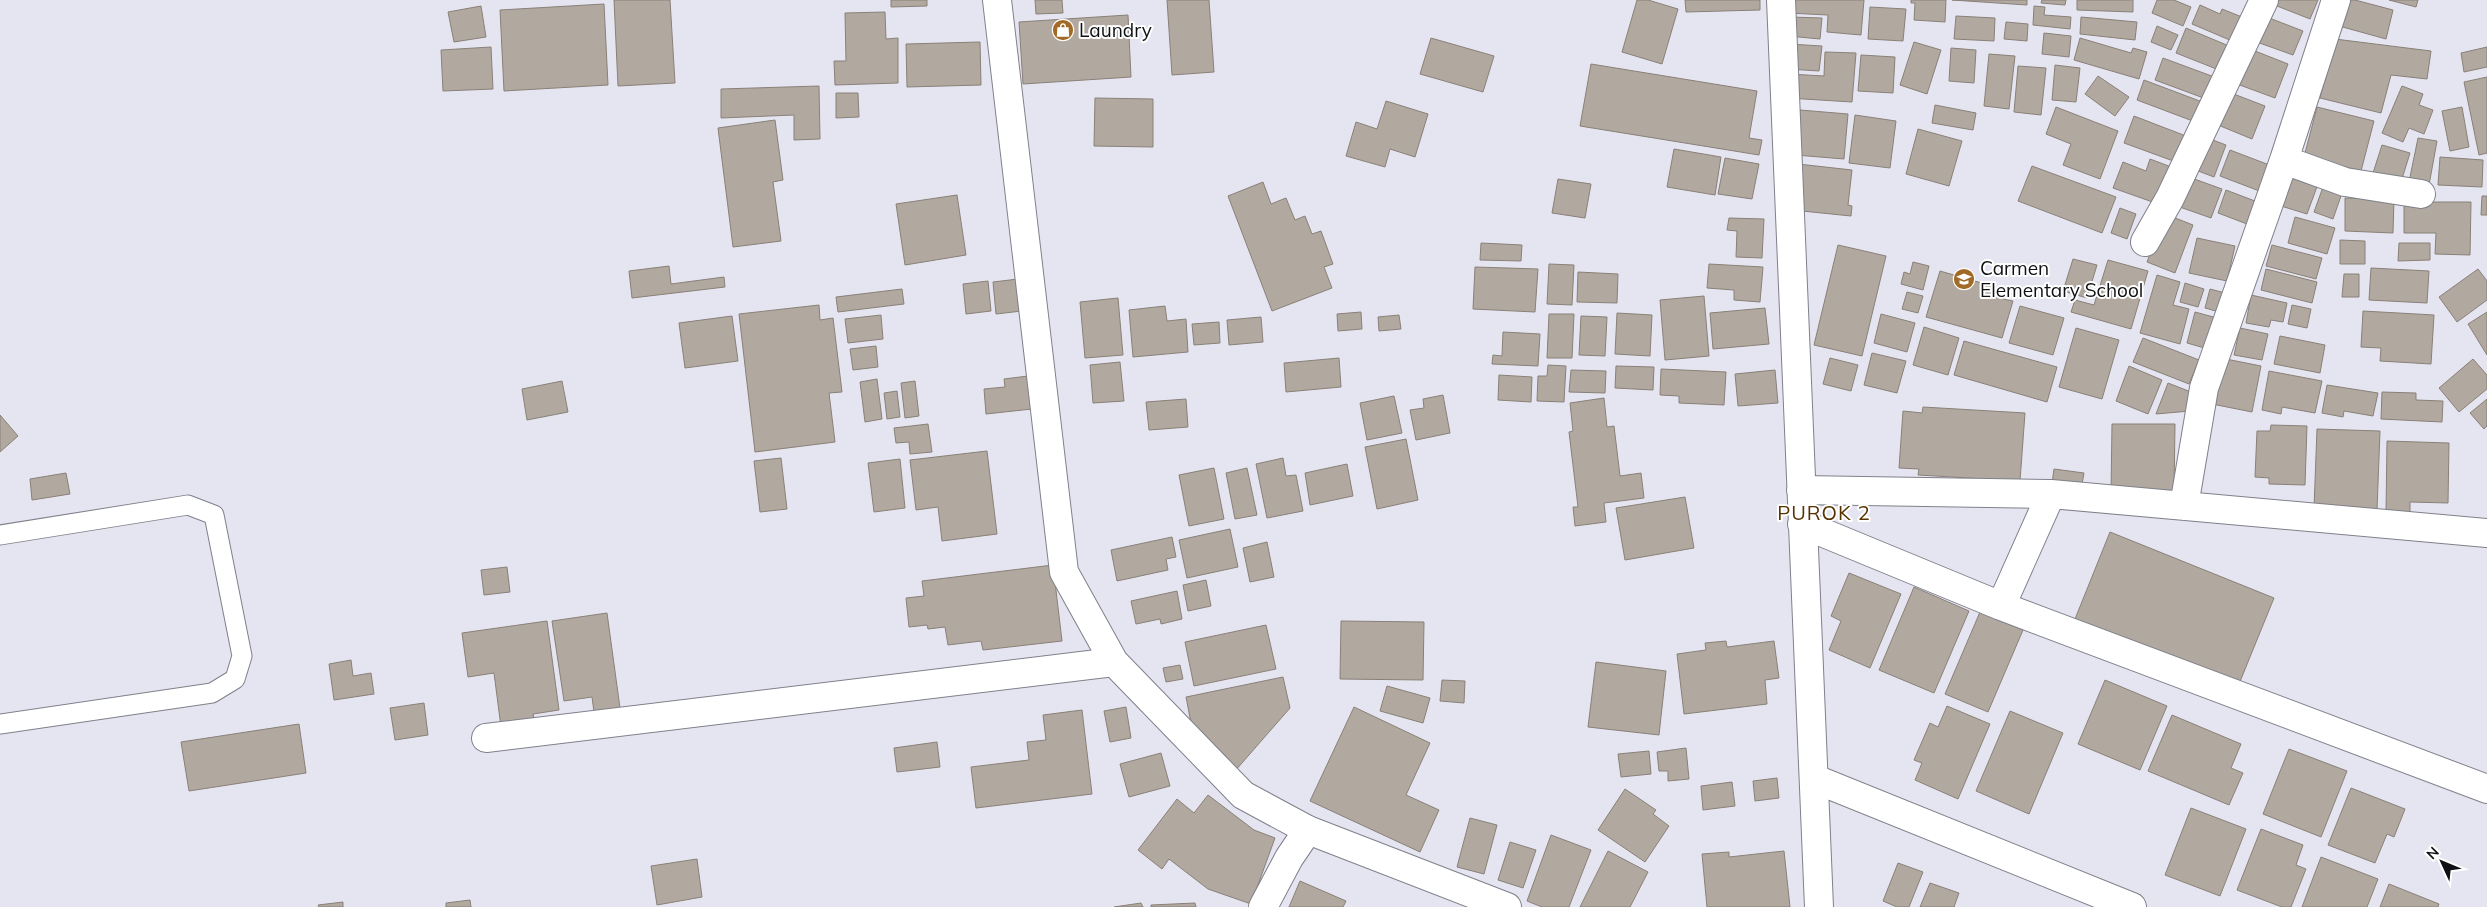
<svg xmlns="http://www.w3.org/2000/svg" width="2487" height="907" viewBox="0 0 2487 907" font-family="Mulish,sans-serif">
<style>
.building{fill:#b1a89f;stroke:#898078}
.lines{fill:none;stroke-linecap:round;stroke-linejoin:round}
.service-casing{stroke:#7f808a;stroke-width:21}
.minor-casing{stroke:#7f808a;stroke-width:30}
.tertiary-casing{stroke:#7f808a;stroke-width:30}
.service{stroke:#fff;stroke-width:19}
.minor{stroke:#fff;stroke-width:28}
.tertiary{stroke:#fff;stroke-width:28}
.labels{text-anchor:middle;stroke-width:4;stroke-linejoin:round;paint-order:stroke}
.poi-label{font-size:19px;fill:#0f1013;stroke:#fff;text-anchor:start}
.neighbourhood-label{font-size:20px;letter-spacing:1px;fill:#563200;stroke:#fff}
</style>
<rect width="100%" height="100%" fill="#e5e5f1"/>
<path class="building" d="M614 0H670L675 83 618 86Z
M891 0H927V6L891 7Z
M1035 0H1062L1063 13 1036 14Z
M1167 0H1209L1214 72 1172 75Z
M1637 0H1648L1678 9 1662 64 1622 52Z
M1685 0H1760V10L1686 12Z
M1788 0H1864L1861 35 1827 32 1828 15 1787 13Z
M1911 0H1946L1945 22 1914 20 1915 3H1911Z
M1952 0H2027V5Z
M2042 0H2066L2065 5 2041 3Z
M2077 0H2133V12L2077 10Z
M2157 0H2174L2191 7 2183 26 2152 13Z
M2273 0H2318L2310 19 2272 4Z
M2346 0H2355L2393 10 2386 39 2339 26Z
M2389 0H2418L2416 7Z
M604 4 608 85 504 91 500 10Z
M2200 5 2220 14 2222 9 2242 17 2232 41 2192 24Z
M481 6 486 37 454 42 448 12Z
M2034 6 2045 7 2044 15 2071 17 2070 29 2033 25Z
M1870 7 1906 9 1903 41 1868 39Z
M885 12 886 39 898 38V83L835 85 834 61H846L845 13Z
M1128 15 1131 77 1023 84 1019 22Z
M1956 16 1995 18 1994 41 1954 39Z
M2264 16 2303 31 2293 55 2254 41Z
M1790 17 1822 18 1820 39 1788 36Z
M2081 17 2137 22 2135 40 2080 34Z
M2006 22 2028 24 2027 41 2004 39Z
M2157 26 2178 35 2171 50 2151 42Z
M2186 28 2229 46 2219 70 2176 53Z
M2044 33 2071 36 2069 57 2042 54Z
M1431 38 1494 56 1483 92 1420 74Z
M2080 38 2131 53 2133 48 2147 52 2139 79 2074 60Z
M2335 39 2431 51 2427 79 2391 75 2381 113 2320 98Z
M980 42 981 85 907 87 906 44Z
M1914 42 1941 50 1927 94 1900 85Z
M1789 44 1822 46 1819 71 1788 69Z
M491 47 493 89 443 91 441 50Z
M2487 47V67L2464 72 2461 53Z
M1951 48 1976 50 1974 83 1949 81Z
M2250 49 2288 64 2275 98 2237 84Z
M1825 52 1856 53 1852 102 1788 98 1789 74 1824 76Z
M1989 54 2015 56 2009 109 1984 106Z
M1861 55 1895 57 1893 93 1858 91Z
M2163 58 2217 78 2209 100 2155 80Z
M1591 64 1757 91 1749 138 1762 140 1759 155 1580 126Z
M2055 65 2080 68 2076 102 2052 100Z
M2018 66 2046 68 2041 115 2014 112Z
M2098 76 2129 97 2115 116 2085 94Z
M2487 77V153L2479 155 2464 82Z
M2144 80 2205 103 2198 123 2137 100Z
M819 86 820 139 794 140V115L721 118V89Z
M2402 86 2423 94 2419 105 2433 110 2424 134 2409 128 2403 142 2382 133Z
M836 93H858L859 117 836 118Z
M2231 93 2265 106 2252 139 2218 125Z
M1095 98 1153 99V147L1094 146Z
M1386 101 1428 114 1415 157 1390 149 1385 167 1346 156 1356 122 1377 129Z
M1935 105 1976 113 1973 130 1932 123Z
M2056 107 2118 131 2100 179 2063 165 2071 144 2046 134Z
M2317 107 2374 121 2361 171 2304 157Z
M2462 107 2469 147 2450 151 2442 111Z
M1800 110 1848 114 1844 159 1795 155Z
M1855 115 1896 121 1890 168 1849 163Z
M2134 116 2186 136 2176 162 2124 143Z
M775 120 783 180 773 182 781 241 733 247 718 128Z
M1918 129 1962 141 1949 186 1906 174Z
M2205 137 2226 145 2214 177 2193 169Z
M2418 138 2437 141 2429 185 2409 182Z
M2382 145 2410 153 2401 182 2373 173Z
M1674 149 1721 157 1715 195 1667 187Z
M2230 150 2272 166 2262 192 2220 176Z
M2440 157 2483 160 2482 187 2438 185Z
M1725 158 1759 164 1752 199 1718 194Z
M2150 159 2174 168 2161 205 2113 188 2123 162 2146 171Z
M1798 164 1852 170 1848 205 1852 206 1851 216 1792 210Z
M2032 166 2116 197 2102 233 2018 201Z
M2292 175 2318 184 2307 214 2281 206Z
M2186 176 2222 189 2211 218 2174 205Z
M1558 179 1591 184 1585 218 1552 213Z
M1263 182 1271 204 1286 198 1295 220 1305 216 1312 234 1321 231 1333 264 1324 267 1332 288 1272 311 1228 196Z
M2323 187 2342 193 2333 219 2314 212Z
M2226 190 2255 201 2247 224 2218 213Z
M957 195 966 255 905 265 896 204Z
M2482 196H2487V215H2481Z
M2345 198 2394 199 2393 233 2345 231Z
M2404 202H2471L2470 255 2435 254 2436 233H2404Z
M2120 208 2136 214 2127 239 2111 233Z
M2165 214 2193 225 2175 273 2147 262Z
M2295 217 2335 228 2327 254 2288 243Z
M1729 218 1764 219 1762 258 1736 257 1737 231 1727 230Z
M2197 238 2235 246 2227 281 2189 273Z
M2340 240 2365 241V264H2340Z
M1481 243 1522 245 1521 261 1480 260Z
M2399 243H2430V260L2398 261Z
M1838 245 1886 256 1862 356 1814 345Z
M2272 245 2322 258 2316 279 2266 266Z
M2073 259 2097 265 2087 298 2063 291Z
M2108 260 2148 271 2131 329 2071 312 2075 300 2094 305Z
M1913 262 1929 266 1923 290 1901 284 1904 272 1910 274Z
M1549 264 1574 265 1572 305 1547 304Z
M1709 264 1763 267 1760 302 1734 300V290L1707 288Z
M669 266 671 284 724 277 725 287 632 298 629 271Z
M1475 267 1538 269 1535 312 1473 309Z
M2371 268 2429 271 2427 303 2369 300Z
M2266 269 2317 282 2312 303 2261 290Z
M2478 269 2487 281V300L2457 322 2439 297Z
M1940 271 2006 290 2003 299 2013 301 2002 338 1926 317Z
M1578 272 1618 274 1617 303 1577 302Z
M2344 274H2359V297H2342Z
M2157 275 2180 282 2173 305 2189 309 2180 344 2140 333Z
M1018 279 1022 311 996 314 993 282Z
M988 281 991 311 966 314 963 284Z
M2185 283 2204 289 2198 307 2180 302Z
M902 289 904 304 838 312 836 297Z
M2210 289 2229 294 2223 313 2205 308Z
M1907 292 1923 296 1918 313 1902 309Z
M2251 295 2287 303 2283 322 2271 320 2269 327 2246 323Z
M1704 296 1709 356 1665 360 1660 300Z
M1118 298 1123 355 1085 358 1080 302Z
M819 305 820 320 833 318 842 392 829 393 835 442 755 452 739 314Z
M2292 305 2311 309 2307 328 2288 324Z
M1165 306 1167 321 1186 319 1188 352 1133 357 1129 310Z
M2020 306 2064 318 2053 355 2009 343Z
M1765 308 1769 344 1713 349 1710 313Z
M2363 311 2434 315 2431 364 2380 361 2381 348 2361 347Z
M1361 312 1362 329 1338 331 1337 314Z
M2195 312 2217 318 2208 349 2187 343Z
M2487 312V355L2468 324Z
M1617 313 1652 315 1650 356 1615 354Z
M1549 314H1574L1572 358H1547Z
M1881 314 1915 323 1907 352 1874 343Z
M881 315 883 339 848 343 845 319Z
M1399 315 1401 329 1379 331 1378 317Z
M732 316 738 361 685 368 679 323Z
M1581 316 1607 317 1605 356 1579 355Z
M1261 317 1263 342 1229 345 1227 320Z
M1219 322 1220 343 1194 345 1192 324Z
M1924 327 1959 338 1948 375 1913 365Z
M2076 328 2119 340 2102 399 2059 387Z
M2240 328 2268 334 2262 360 2234 355Z
M1503 332 1540 334 1538 366 1492 364 1493 355 1502 356Z
M2280 336 2325 345 2320 373 2274 364Z
M2143 338 2199 360 2189 384 2133 362Z
M1964 341 2057 367 2047 402 1954 375Z
M876 346 878 367 853 370 850 349Z
M1872 353 1906 361 1897 393 1864 385Z
M2216 357 2261 366 2252 412 2207 403Z
M1339 358 1341 387 1286 392 1284 363Z
M1830 358 1858 365 1851 391 1823 384Z
M2473 359 2487 375V389L2459 412 2439 388Z
M1120 362 1124 401 1093 403 1090 365Z
M1548 365 1566 366 1564 402 1537 401 1538 376H1547Z
M1616 366 1654 367 1653 390 1615 388Z
M2129 366 2162 380 2148 414 2116 401Z
M1661 369 1726 372 1724 405 1679 403V396L1660 395Z
M1571 370 1606 371 1605 393 1569 392Z
M1775 370 1778 403 1738 406 1735 374Z
M2269 371 2322 381 2315 413 2282 407 2281 414 2262 410Z
M1499 375 1532 377 1531 402 1498 400Z
M1028 376 1032 409 986 414 984 389 1005 387 1004 379Z
M877 379 882 419 865 422 860 382Z
M562 381 568 412 527 420 522 389Z
M915 381 919 416 905 418 901 383Z
M2168 383 2196 394 2190 411 2156 414Z
M2327 385 2378 393 2373 416 2344 411 2343 417 2322 413Z
M897 391 900 417 887 419 884 393Z
M2382 392 2416 393V400L2443 401 2442 422 2381 419Z
M1443 395 1450 433 1416 440 1410 410 1424 408 1423 399Z
M1394 396 1402 433 1367 440 1360 403Z
M1604 398 1607 427 1614 426 1620 476 1641 473 1644 498 1604 503 1606 522 1575 526 1573 507H1578L1569 432 1573 431 1570 403Z
M1186 399 1188 427 1149 430 1146 402Z
M2487 399V426L2484 429 2470 413Z
M1923 407 2025 413 2020 481 1918 475 1919 469 1899 468 1903 411 1922 413Z
M0 415 18 436 0 452Z
M928 424 932 452 910 454 909 442 896 443 894 428Z
M2112 424H2175L2174 492H2111Z
M2271 425 2307 426 2305 485 2269 484V478L2255 477 2257 431H2270Z
M2317 429 2380 431 2377 510 2314 508Z
M1406 439 1418 500 1377 509 1365 447Z
M2387 441 2449 443 2448 503 2410 502V512L2386 511Z
M987 451 997 534 942 541 938 507 916 510 910 460Z
M781 458 787 509 760 512 754 461Z
M1283 458 1286 476 1296 475 1303 511 1267 518 1256 464Z
M900 459 905 508 874 512 868 463Z
M1347 464 1353 496 1310 505 1305 473Z
M1214 468 1224 519 1189 526 1179 475Z
M1247 468 1257 515 1235 519 1226 473Z
M2054 469 2084 473 2080 496 2051 491Z
M66 473 70 494 32 500 30 479Z
M1685 497 1694 548 1625 560 1616 508Z
M1230 529 1238 567 1187 578 1179 540Z
M2110 532 2274 598 2239 684 2075 619Z
M1172 537 1176 557 1166 559 1168 570 1117 581 1111 550Z
M1267 542 1274 577 1250 582 1243 548Z
M1053 565 1062 641 983 650 981 641 948 645 945 627 928 629 927 625 909 627 906 598 924 596 922 581Z
M507 567 510 592 484 595 481 570Z
M1849 573 1901 594 1870 668 1829 650 1841 621 1831 616Z
M1206 580 1211 606 1188 611 1183 585Z
M1914 587 1969 611 1934 693 1879 670Z
M1177 591 1182 619 1161 624 1160 619 1136 624 1131 601Z
M1980 612 2023 630 1988 712 1945 694Z
M607 613 620 708 594 712 592 697 564 701 552 621Z
M547 621 559 710 533 714 535 722 501 727 494 673 468 677 462 633Z
M1341 621 1424 622 1423 680 1340 679Z
M1266 625 1276 669 1194 686 1185 642Z
M1726 641 1727 647 1774 641 1779 678 1765 680 1767 704 1684 714 1677 654 1706 650 1705 643Z
M351 660 353 676 371 673 374 694 334 700 329 664Z
M1596 662 1666 671 1659 735 1588 727Z
M1180 665 1183 679 1166 682 1163 668Z
M1283 677 1290 708 1235 771 1192 728 1186 697Z
M1442 680 1465 681 1464 703 1440 701Z
M2105 680 2167 706 2140 770 2078 744Z
M1387 686 1430 698 1423 723 1380 711Z
M424 703 428 735 395 740 390 708Z
M1947 706 1990 724 1958 799 1915 780 1922 763 1914 760 1930 723 1938 727Z
M1126 707 1131 738 1110 742 1104 711Z
M1354 707 1430 743 1406 795 1439 810 1420 852 1310 801Z
M1082 710 1092 794 976 808 971 767 1029 760 1027 742 1046 740 1043 715Z
M2010 711 2063 733 2029 814 1976 791Z
M2172 715 2241 744 2231 768 2243 773 2229 805 2148 771Z
M299 724 306 773 189 791 181 742Z
M937 742 940 767 897 772 894 748Z
M1686 748 1689 779 1668 781V771H1659L1657 752Z
M2289 749 2347 771 2321 837 2263 814Z
M1649 751 1651 774 1621 777 1618 754Z
M1161 753 1170 786 1129 797 1120 764Z
M1777 778 1779 798 1755 801 1753 781Z
M1732 782 1735 806 1703 810 1701 786Z
M2351 788 2405 809 2394 837 2387 834 2375 863 2328 845Z
M1625 789 1656 810 1653 814 1669 826 1645 862 1598 830Z
M1208 795 1254 830 1275 838 1251 904 1208 889 1169 859 1162 869 1138 850 1177 799 1194 813Z
M2191 808 2246 829 2220 896 2165 875Z
M1470 818 1497 825 1484 874 1457 867Z
M2261 829 2303 845 2296 865 2306 869 2291 907H2282L2237 890Z
M1551 835 1591 850 1569 907H1542L1527 901Z
M1510 842 1536 850 1523 888 1498 880Z
M1608 851 1648 872 1630 907H1580Z
M1784 851 1790 907H1707L1702 854 1729 852V857Z
M2321 857 2378 879 2367 907H2302Z
M697 859 702 897 657 905 651 866Z
M1898 863 1923 872 1909 907H1897L1883 901Z
M1300 881 1346 901 1343 907H1289Z
M1930 883 1959 893 1954 907H1920Z
M2389 884 2439 904 2438 907H2380Z
M470 900 471 907H446V903Z
M343 902V907H319L318 905Z
M1141 903 1143 907H1114Z
M1195 903 1196 907H1151V905Z"/>
<g class="lines">
<g class="service-casing">
<path id="service" d="M0 535 188 505 214 515 242 656 235 679 212 693 0 724"/>
</g>
<g class="minor-casing">
<path id="minor" d="M1781 0 1819 907
M2284 160 2345 182 2421 194
M2145 242 2170 198 2264 0
M1801 490 2051 494
M2184 506 2204 388 2284 160 2336 0
M1802 524 2001 606 2487 789
M2001 606 2051 494 2487 533
M486 738 1114 662
M1815 779 2132 907
M1263 907 1289 858 1308 830"/>
</g>
<g class="tertiary-casing">
<path id="tertiary" d="M997 0 1064 572 1114 662 1243 795 1308 830 1507 907"/>
</g>
<use href="#service" class="service"/>
<use href="#minor" class="minor"/>
<use href="#tertiary" class="tertiary"/>
</g>
<defs>
<g id="shop-disc" transform="scale(1.125)"><circle r="9.5" fill="#a26a27" stroke="#fff"/><path d="M-5-2.5h2.3a2.7 3.5 0 0 1 5.4 0H5L5.5 6h-11ZM-1.5-2.5h3a1.5 2.3 0 0 0-3 0Z" fill="#fff"/></g>
<g id="school-disc" transform="scale(1.125)"><circle r="9.5" fill="#a26a27" stroke="#fff"/><path d="M0-5L7-2L0 1L-7-2ZM-4 1L0 2.5L4 1V4Q0 6-4 4Z" fill="#fff"/></g>
</defs>
<g fill-rule="evenodd">
<use href="#shop-disc" x="1063" y="30"/>
<use href="#school-disc" x="1964" y="279"/>
</g>
<g class="labels">
<g class="poi-label">
<text x="1079" y="37">Laundry</text>
<text x="1980" y="275">Carmen<tspan x="1980" dy="22">Elementary School</tspan></text>
</g>
<g class="neighbourhood-label">
<text x="1824" y="520">PUROK 2</text>
</g>
</g>
<g transform="translate(2442 862) rotate(314)" stroke="#ffffff" stroke-width="4" paint-order="stroke">
<path d="M0-4L9 19L0 12L-9 19Z" fill="#0f1013"/>
<text y="-8" font-size="14" font-weight="bold" text-anchor="middle" fill="#0f1013">N</text>
</g>
</svg>
